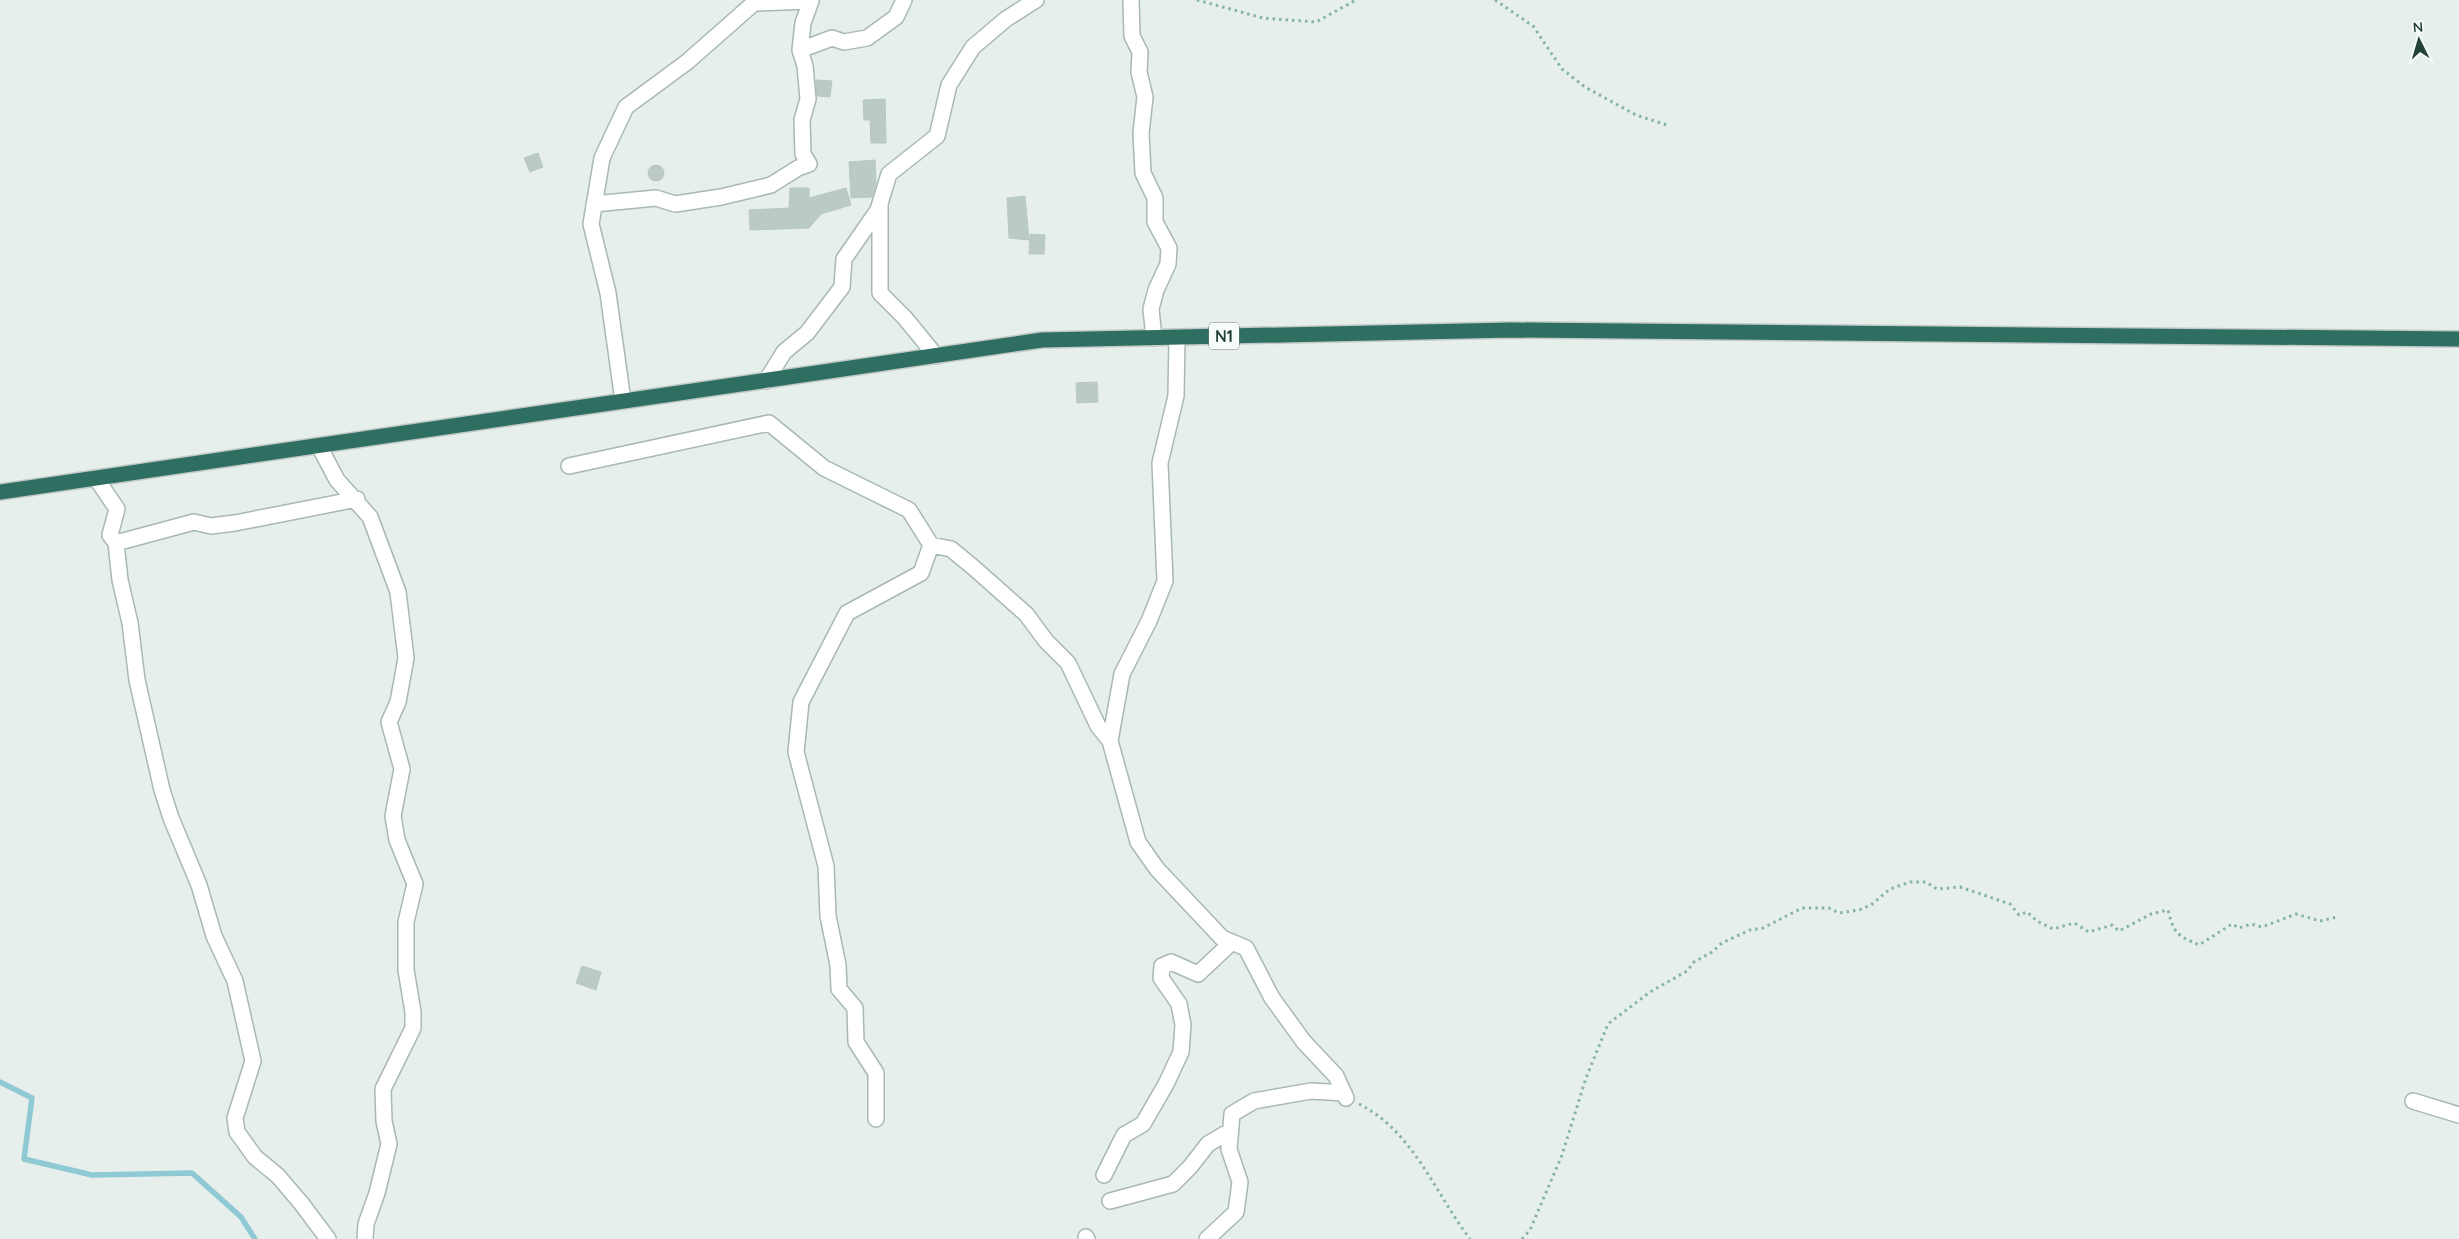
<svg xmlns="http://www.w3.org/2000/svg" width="2459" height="1239" viewBox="0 0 2459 1239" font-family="Quicksand,sans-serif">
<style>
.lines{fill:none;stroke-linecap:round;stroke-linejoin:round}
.stream{stroke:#8ec9d4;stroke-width:5.5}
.building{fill:#bbcac4;stroke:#b8c9c2}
.street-casing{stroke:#a8b8b2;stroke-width:18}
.highway-casing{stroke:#c2cac8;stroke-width:18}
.path{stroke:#86b3a5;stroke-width:3;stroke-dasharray:2.5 4;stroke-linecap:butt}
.street{stroke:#fff;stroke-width:15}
.highway{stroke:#2f6f62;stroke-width:15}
.labels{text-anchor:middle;stroke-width:4;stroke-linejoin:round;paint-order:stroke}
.shield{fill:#f7fbf9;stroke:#637a73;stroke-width:1}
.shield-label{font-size:16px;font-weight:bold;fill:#24423a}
</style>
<rect width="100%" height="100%" fill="#e6efeb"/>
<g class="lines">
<path class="stream" d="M0 1082 32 1098 24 1159 92 1175 192 1173 241 1217 255 1239"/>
</g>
<path class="building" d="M816 80 832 81 830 97 817 96Z
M885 99 886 143H871L870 120H864L863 100Z
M538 153 543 167 530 172 524 158Z
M875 160 876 183 872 197 851 198 849 162Z
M648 173a8 8 0 1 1 16 0a8 8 0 1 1-16 0Z
M790 188H809V198L846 188 851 205 821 214 809 228 750 230 749 210 789 208Z
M1025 196 1029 240 1009 238 1007 198Z
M1030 234 1045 235 1044 254H1029Z
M1097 382 1098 402 1077 403 1076 383Z
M582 966 601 972 596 990 576 983Z"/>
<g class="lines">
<g class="street-casing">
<path id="street" d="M1131 0 1132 36 1140 52 1139 72 1145 97 1141 133 1143 173 1155 198V222L1169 248 1168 264 1156 290 1151 309 1154 338
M800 50 832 38 844 42 867 38 896 17 904 0
M594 204 656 198 675 204 721 197 771 185 798 168 809 164 803 154 802 120 808 99 805 66 800 50 803 23 811 1 754 3 687 62 626 107 602 158 591 224 608 293 623 401
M880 204V293L905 318 936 356
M766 381 784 352 807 333 842 287 844 259 878 210 889 174 937 136 949 85 973 47 1006 19 1036 0
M319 446 337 480 370 517 398 592 406 658 398 702 389 722 402 769 393 816 397 840 415 884 406 922V970L413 1012V1028L383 1089 384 1121 389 1144 377 1193 366 1224 365 1239
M569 466 769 423 824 468 909 510 931 545 951 549 974 568 1026 614 1046 641 1068 663 1098 726 1110 741 1138 842 1157 869 1222 938 1246 948 1272 998 1304 1042 1336 1076 1346 1098
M96 478 117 509 110 535 116 543 120 580 130 623 137 680 162 790 171 818 199 885 214 936 235 981 253 1061 235 1118 237 1132 255 1157 278 1176 301 1203 328 1239
M116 543 194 522 211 526 235 523 357 499
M1110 741 1122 674 1149 621 1165 581 1160 463 1176 396 1177 337
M2413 1101 2459 1115
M876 1119V1073L856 1042 855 1008 839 989 838 965 828 916 826 866 796 752 801 702 847 613 921 573 931 545
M1104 1175 1124 1135 1143 1124 1166 1084 1181 1052 1183 1025 1179 1004 1161 978 1162 966 1171 962 1198 974 1232 942
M1110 1201 1173 1184 1190 1167 1208 1144 1230 1131
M1086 1237 1087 1239
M1207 1239 1236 1212 1240 1182 1229 1149 1232 1114 1254 1101 1311 1091 1344 1093"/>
</g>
<g class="highway-casing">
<path id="highway" d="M0 492 1042 340 1511 330 2459 339"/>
</g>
<path class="path" d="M1197 0 1263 18 1316 22 1356 0
M1495 0 1533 26 1562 69 1585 87 1636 115 1667 125
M1359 1104C1413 1131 1435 1193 1470 1239
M1522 1239 1530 1230 1562 1155 1586 1078 1608 1024 1650 992 1687 971 1694 962 1712 952 1722 943 1750 930 1763 928 1802 908H1829L1839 913 1859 910 1871 905 1890 889 1910 882H1926L1937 889 1960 887 2010 904 2019 915 2027 912 2037 921 2053 929 2074 923 2089 932 2112 925 2119 931 2151 914 2168 910C2174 933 2176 935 2199 945L2232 924 2239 928 2251 924 2262 927 2296 914 2320 921 2337 917"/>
<use href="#street" class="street"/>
<use href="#highway" class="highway"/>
</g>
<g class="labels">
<rect class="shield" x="1209" y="322.5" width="30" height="27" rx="4"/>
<g class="shield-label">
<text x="1224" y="342">N1</text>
</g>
</g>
<g transform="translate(2419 40) rotate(355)" stroke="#f7fbf9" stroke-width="4" paint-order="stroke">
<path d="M0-4L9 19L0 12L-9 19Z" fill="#24423a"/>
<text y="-8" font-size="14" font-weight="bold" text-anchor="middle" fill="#24423a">N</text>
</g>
</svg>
